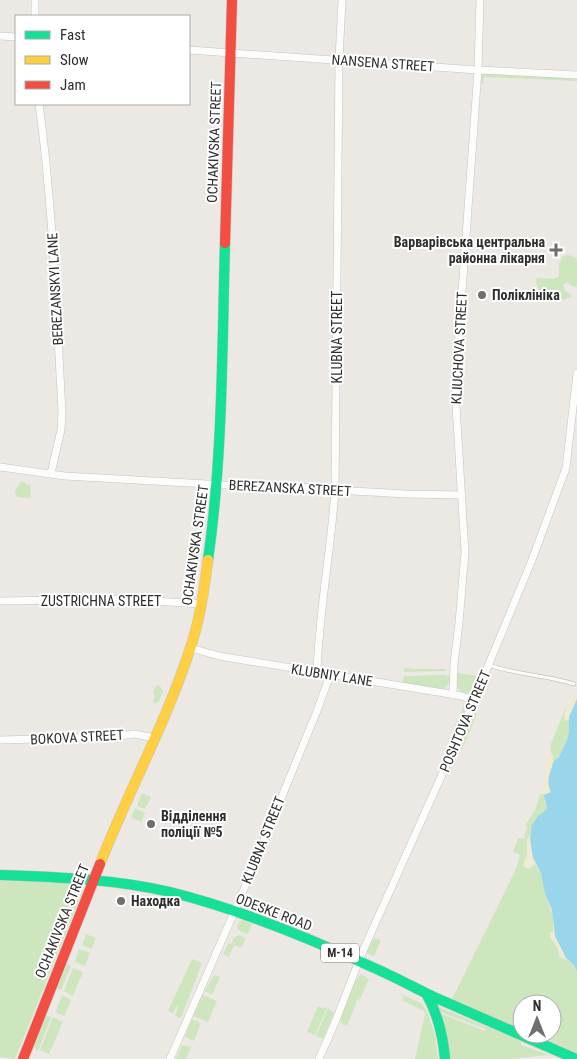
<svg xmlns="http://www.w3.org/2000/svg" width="577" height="1059" viewBox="0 0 577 1059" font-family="'Roboto Condensed',sans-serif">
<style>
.green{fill:#cee6be}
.sand{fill:#f0ead3}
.water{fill:#99d6ec}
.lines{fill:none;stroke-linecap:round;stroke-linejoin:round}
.lane-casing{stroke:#c5c4c5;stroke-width:4.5}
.street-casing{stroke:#c5c4c5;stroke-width:8}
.fast-casing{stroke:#c5c4c5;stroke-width:11}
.slow-casing{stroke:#c5c4c5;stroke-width:11}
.jam-casing{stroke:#c5c4c5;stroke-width:11}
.lane{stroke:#fcfcfb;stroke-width:3}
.street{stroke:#fcfcfb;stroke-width:7}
.fast{stroke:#16e098;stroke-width:10}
.slow{stroke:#ffcf43;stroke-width:10}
.jam{stroke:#f24e42;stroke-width:10}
.poi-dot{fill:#706f6e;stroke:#fff;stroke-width:2}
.labels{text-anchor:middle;stroke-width:4;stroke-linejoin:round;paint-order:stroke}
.shield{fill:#fff;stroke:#6d6d6d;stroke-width:1}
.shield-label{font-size:12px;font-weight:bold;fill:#2e2e2e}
.street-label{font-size:14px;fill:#2e2e2e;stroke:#fff}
.poi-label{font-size:14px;font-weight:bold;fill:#2e2e2e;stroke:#fff;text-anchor:start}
</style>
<rect width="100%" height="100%" fill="#ece8e4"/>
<path class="green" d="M482 73 577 76V81L484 77 483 84H479Z
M569 255 577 259V287L571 286 568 282 563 285 565 291 571 294V297C559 303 550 300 539 294L536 282 537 278 554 279 559 276V263L563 256Z
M21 481 30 485 31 498 17 497 15 491Z
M408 668 411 669H446L445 671 404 672V669Z
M457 673 480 676 481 677C479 680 477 685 475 689 470 695 460 694 457 686 456 683 457 677 457 673Z
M445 675 450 677 448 684 443 690 402 684 404 676Z
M157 685 160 686 163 691 159 701 154 704 153 701 155 696 153 691Z
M464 705V715L455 735 452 733Z
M566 707 567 720H569C571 734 565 754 553 762L550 746Z
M474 713 477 714 462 749 458 748Z
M142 793 151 797 145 809 137 806Z
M540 794H545L546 798 544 801 547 809 534 821 530 836 527 839V856L529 868 534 865V863L541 873 545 894 553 916V932L551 933C552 939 554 942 557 947 559 951 558 954 561 958 569 959 573 964 577 971V1054L529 1034H552V1004H522V1031L452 999 516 869 520 855 513 852 518 838 525 839 524 835 527 829 526 824 535 811Z
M135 808 145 813 141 822 131 817Z
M0 881 59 882 83 885 84 888 15 1059 0 1057Z
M243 920 252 924 248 934 238 930 237 926 240 921Z
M86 934 96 938 92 949 82 945Z
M238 935 246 938 241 948 234 945 229 957 223 954 229 943 232 944 233 939Z
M374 938 381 940 374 956 368 954 367 952Z
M79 949 90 953 85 966 75 962Z
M192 959 202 963 181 1018 175 1016 178 1007H176L173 1013 168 1011Z
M67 964 71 966 61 990 57 988Z
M73 968 83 972 73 996 64 991Z
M361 974 366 977 367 979H370L422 1004 427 1012 435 1034 438 1059H415L425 1014 424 1011 402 1000 404 997 396 991 369 979 359 1001 358 1000 361 990 347 1026 342 1024 340 1019 352 985Z
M214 975 220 977 212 995 205 991Z
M62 995 71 1000 64 1016 57 1013 56 1011Z
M203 995 217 1001 208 1022 193 1016Z
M318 1006 324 1009 325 1007 327 1008 315 1035 307 1032Z
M436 1006 563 1057 554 1056 521 1042V1045L549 1055 510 1059H448L439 1013 485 1031 486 1029 438 1011Z
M328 1008 334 1013 323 1039 316 1036Z
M46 1016 51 1017 38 1051 34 1047Z
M53 1017 63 1022 49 1054 40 1050Z
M192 1019 201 1023 194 1041 185 1037Z
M182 1045 191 1047 186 1059H176Z"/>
<path class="sand" d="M577 691V699L569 717V720L565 721C562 710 572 700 577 691Z
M552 754 553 756 552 771 548 778 551 792 542 794 547 757Z
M530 836 534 864 530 868H526L523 865 527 854V839Z
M550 932H553L565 958 560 957 558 948 550 937Z"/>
<path class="water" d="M577 699V971L573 964 566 958 555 936 552 910 545 894 541 873 533 858 530 839 532 825 538 816 547 809 544 795 551 792C545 780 551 773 553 762L559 757 567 740 569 732V717Z"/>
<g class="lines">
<g class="lane-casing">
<path id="lane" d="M489 665C517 675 546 675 574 684"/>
</g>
<g class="street-casing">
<path id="street" d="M35 16V0
M0 36 16 37
M189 50 478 70 577 75
M39 104C53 205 56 308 62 411L61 430 51 473
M0 467 65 476 225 485 325 488 335 490 406 494 462 495
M0 601 124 599 201 604
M191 648 219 656 462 696 473 701
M317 672C319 611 331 551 335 490L339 60 342 0
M453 695 454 664 459 623 465 552 455 389 478 70 480 0
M0 740 111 737 135 734 154 738
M170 1059 239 901 317 711 330 675
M319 1059 336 1020 362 953 454 748 532 560 566 468 577 373"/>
</g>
<g class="fast-casing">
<path id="fast" d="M208 560C223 455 222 348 225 243
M0 875C57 877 114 879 170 892 239 909 307 937 372 967 393 976 413 987 434 997 481 1018 529 1038 576 1059
M426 993C438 1014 443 1035 445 1059"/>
</g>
<g class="slow-casing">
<path id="slow" d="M100 864C128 792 166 723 190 649 200 620 204 590 208 560"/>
</g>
<g class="jam-casing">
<path id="jam" d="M225 243 232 0
M23 1059 100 864"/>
</g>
<use href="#lane" class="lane"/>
<use href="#street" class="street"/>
<use href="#fast" class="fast"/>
<use href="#slow" class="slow"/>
<use href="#jam" class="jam"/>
</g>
<g class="poi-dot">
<path d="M553.5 242.5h5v5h5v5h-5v5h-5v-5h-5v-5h5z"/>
<circle cx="482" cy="295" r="5"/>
<circle cx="151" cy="824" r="5"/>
<circle cx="121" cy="901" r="5"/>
</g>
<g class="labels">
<rect class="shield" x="321" y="943.5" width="38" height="19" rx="4"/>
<g class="shield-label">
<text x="340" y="957">М-14</text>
</g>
<g class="street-label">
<text transform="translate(383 63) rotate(4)" y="5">NANSENA STREET</text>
<text transform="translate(214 142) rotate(-88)" y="5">OCHAKIVSKA STREET</text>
<text transform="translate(55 289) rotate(-93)" y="5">BEREZANSKYI LANE</text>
<text transform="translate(337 337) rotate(-90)" y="5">KLUBNA STREET</text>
<text transform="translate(459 348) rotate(-87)" y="5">KLIUCHOVA STREET</text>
<text transform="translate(290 488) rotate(3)" y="5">BEREZANSKA STREET</text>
<text transform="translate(195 545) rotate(-82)" y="5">OCHAKIVSKA STREET</text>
<text x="101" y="606">ZUSTRICHNA STREET</text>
<text transform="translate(332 675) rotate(9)" y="5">KLUBNIY LANE</text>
<text transform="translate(465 721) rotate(-67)" y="5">POSHTOVA STREET</text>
<text transform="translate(77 737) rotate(-3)" y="5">BOKOVA STREET</text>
<text transform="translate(263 840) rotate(-68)" y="5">KLUBNA STREET</text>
<text transform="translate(274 912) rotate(21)" y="5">ODESKE ROAD</text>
<text transform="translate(62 921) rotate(-68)" y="5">OCHAKIVSKA STREET</text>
</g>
<g class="poi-label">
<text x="545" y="247" text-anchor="end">Варварівська центральна<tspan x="545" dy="16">районна лікарня</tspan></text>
<text x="492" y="300">Поліклініка</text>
<text x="161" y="821">Відділення<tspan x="161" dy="16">поліції №5</tspan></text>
<text x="131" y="906">Находка</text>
</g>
</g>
<rect x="15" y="15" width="175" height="90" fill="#ffffff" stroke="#ababab"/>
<rect x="25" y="31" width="25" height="8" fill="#16e098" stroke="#ababab"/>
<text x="60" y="40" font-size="15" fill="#2e2e2e">Fast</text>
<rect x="25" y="56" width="25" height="8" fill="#ffcf43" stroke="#ababab"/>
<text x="60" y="65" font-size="15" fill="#2e2e2e">Slow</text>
<rect x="25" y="81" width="25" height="8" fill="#f24e42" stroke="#ababab"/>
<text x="60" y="90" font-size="15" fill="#2e2e2e">Jam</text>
<g transform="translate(537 1019)"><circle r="24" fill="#ffffff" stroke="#ababab"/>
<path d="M0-4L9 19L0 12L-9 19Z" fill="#706f6e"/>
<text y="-8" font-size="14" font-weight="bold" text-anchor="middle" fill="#2e2e2e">N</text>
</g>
</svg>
